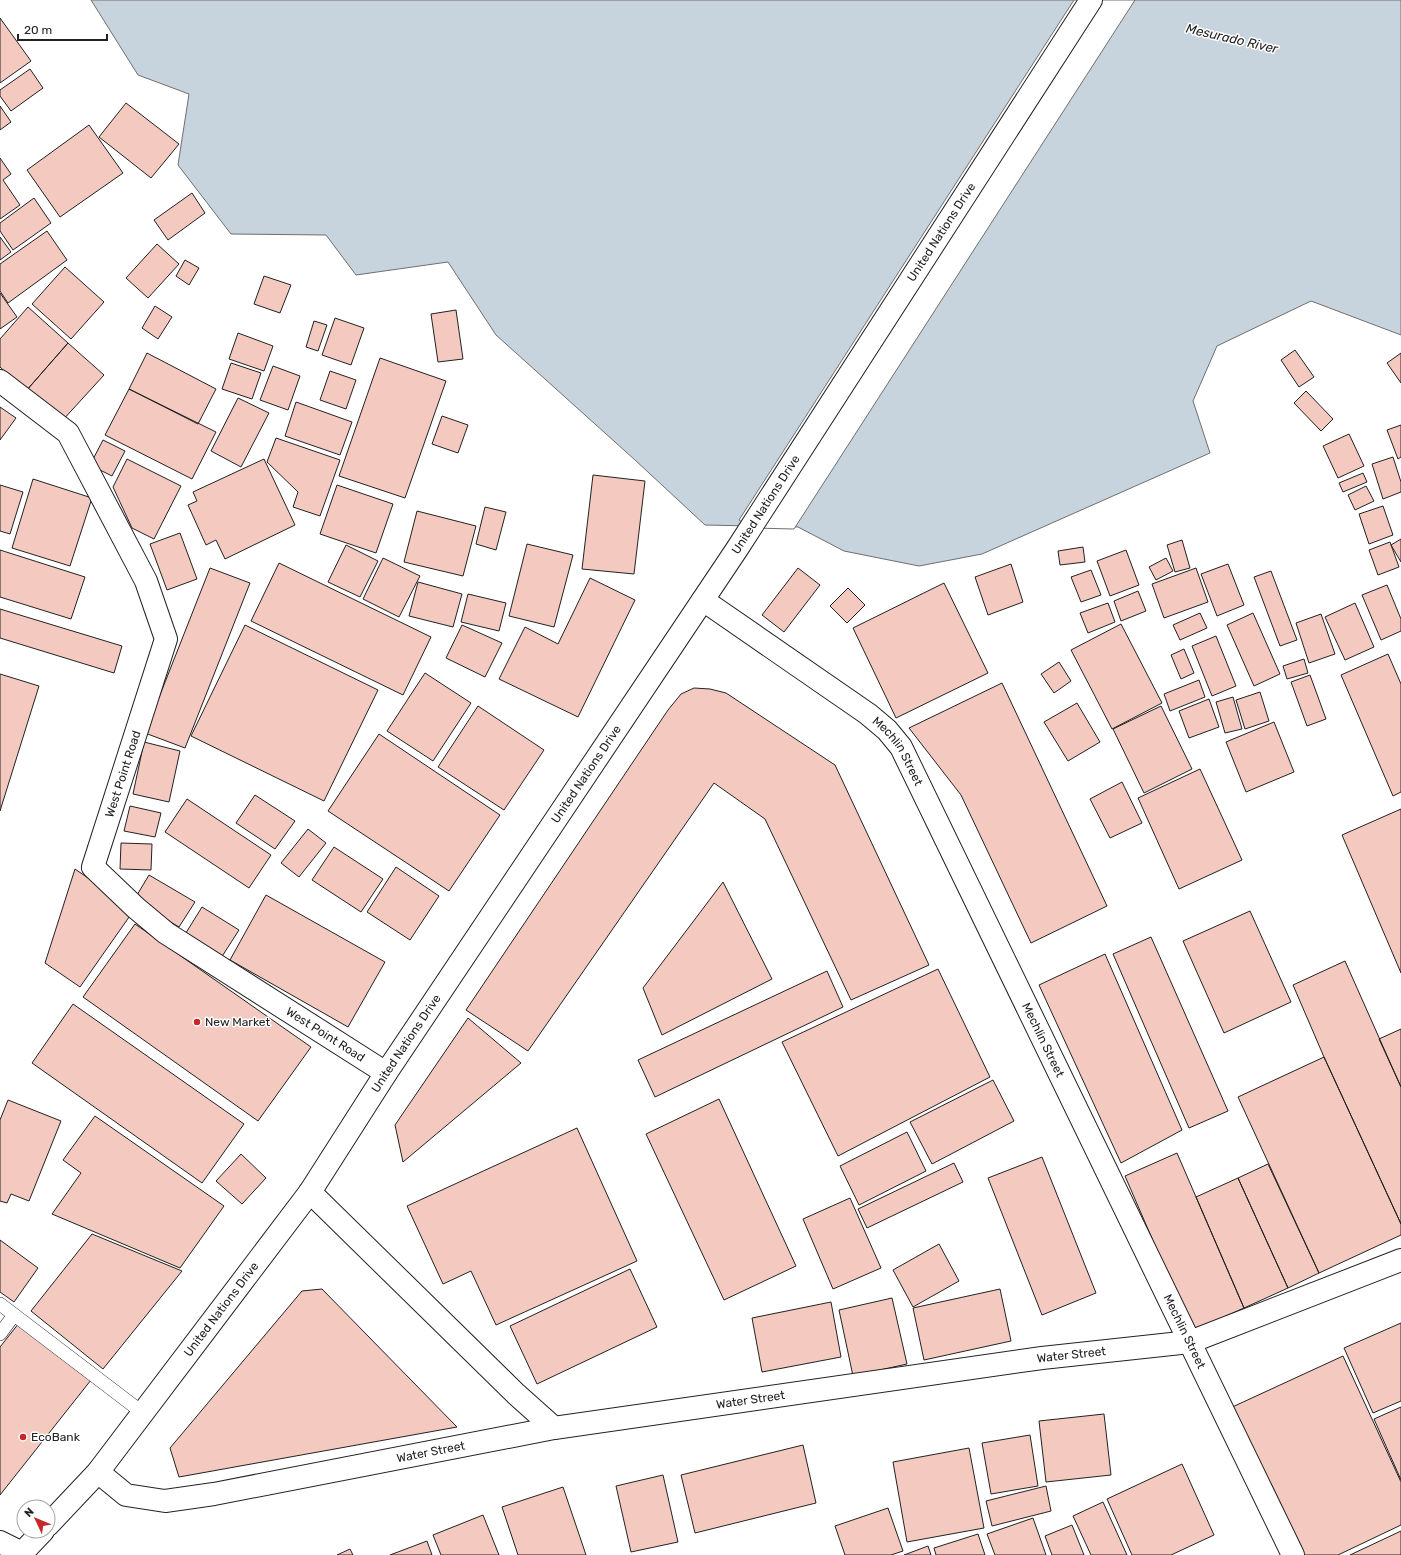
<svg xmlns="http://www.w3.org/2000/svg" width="1401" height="1555" viewBox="0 0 1401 1555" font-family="Rubik,sans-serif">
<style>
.water{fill:#c7d3dd;stroke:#6f6f6f}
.pier{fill:#fff;stroke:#6f6f6f}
.building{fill:#f3c9c0;stroke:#222}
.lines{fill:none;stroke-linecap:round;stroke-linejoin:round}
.lane-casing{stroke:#222;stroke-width:14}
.street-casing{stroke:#222;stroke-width:24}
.secondary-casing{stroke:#222;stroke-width:24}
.lane{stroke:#fff;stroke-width:13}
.street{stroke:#fff;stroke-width:22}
.secondary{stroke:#fff;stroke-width:22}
.poi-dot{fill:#c62828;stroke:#fff;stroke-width:1.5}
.labels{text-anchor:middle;stroke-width:3;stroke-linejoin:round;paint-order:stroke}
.street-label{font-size:12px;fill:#222;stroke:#fff}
.poi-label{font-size:12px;fill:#222;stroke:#fff;text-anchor:start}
.water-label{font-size:13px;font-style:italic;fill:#222;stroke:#fff}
</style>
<rect width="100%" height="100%" fill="#fff"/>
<path class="water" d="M91 0H1401V335L1311 301 1217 346 1193 401 1210 453 982 554 919 566 844 551 798 527 705 525 635 460 496 335 448 262 356 275 326 235 231 234 178 165 189 94 138 75Z"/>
<path class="pier" d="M1074 0H1135L794 529 751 528 739 520Z"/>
<path class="building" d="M0 18 31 61 0 83Z
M30 69 43 88 11 111 0 96V90Z
M126 103 179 144 151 178 99 137Z
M0 106 11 122 0 130Z
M89 125 123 173 60 217 27 170Z
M0 158 11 174 3 180 20 205 0 219Z
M192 193 205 213 168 240 154 220Z
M34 198 51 223 13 250 0 231V223Z
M47 231 67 260 8 303 0 291V264Z
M0 237 11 252 0 260Z
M157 244 179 264 148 298 126 278Z
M185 260 199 268 189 285 176 276Z
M65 267 104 302 71 339 32 304Z
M264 276 291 285 280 313 254 304Z
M0 293 17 317 0 329Z
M155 306 172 317 158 339 142 328Z
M28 307 68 343 26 391 0 367V339Z
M456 310 463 359 438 362 431 314Z
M335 318 364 328 351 365 322 355Z
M314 321 327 325 318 351 306 347Z
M238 333 273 346 264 371 229 359Z
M68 343 104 375 61 422 26 391Z
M1295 350 1314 377 1299 387 1281 360Z
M147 353 216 389 198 424 129 389Z
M1401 353V383L1387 363Z
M380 358 446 381 405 498 339 476Z
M231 363 261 373 252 399 222 389Z
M273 366 300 376 288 410 260 400Z
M330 371 356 380 346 409 320 400Z
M129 389 216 432 192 479 105 435Z
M1306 391 1333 419 1321 431 1294 403Z
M238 398 269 413 241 467 211 451Z
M296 402 352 422 340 455 285 436Z
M0 407 16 418 0 440Z
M442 416 468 425 458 453 432 444Z
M1401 425V457L1398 459 1387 430Z
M1349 434 1364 466 1338 478 1323 446Z
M276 438 340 460 320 516 293 507 298 492 267 462Z
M103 440 125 451 112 476 90 465Z
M1393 457 1401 482V492L1383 499 1372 464Z
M127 459 181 486 154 539 132 528 113 487Z
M264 459 295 525 225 559 216 540 206 545 188 505 197 501 193 492Z
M1363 473 1367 482 1343 492 1339 483Z
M593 475 645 481 634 574 582 569Z
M33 479 92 498 70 566 12 548Z
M0 485 23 492 10 534 0 531Z
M337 485 393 504 376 553 320 534Z
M1366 486 1374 501 1355 510 1348 495Z
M1383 506 1393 535 1369 544 1359 514Z
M485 507 506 512 496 550 476 544Z
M417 511 476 526 463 576 404 562Z
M180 533 197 579 167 590 150 544Z
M1401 539V562L1391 545Z
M1182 540 1190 568 1175 572 1167 545Z
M1390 542 1399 567 1378 575 1369 550Z
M527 544 573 555 554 627 509 616Z
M346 545 378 561 360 597 328 582Z
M1083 547 1085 562 1060 565 1058 551Z
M0 550 85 577 71 619 0 597Z
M1126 550 1139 585 1110 596 1097 561Z
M383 558 420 576 399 617 363 599Z
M1166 558 1173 571 1156 580 1149 567Z
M279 563 431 637 403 695 251 621Z
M1011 564 1023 602 988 615 975 577Z
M1228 564 1244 605 1217 616 1201 574Z
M210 568 250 583 185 748 145 733Z
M798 568 820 585 784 632 762 615Z
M1196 568 1208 602 1164 618 1152 584Z
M1091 570 1101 595 1081 602 1071 577Z
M1271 571 1297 640 1280 646 1254 577Z
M590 578 635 600 578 717 499 679 525 627 558 644Z
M418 582 462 594 453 627 409 616Z
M944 583 988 673 896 718 853 628Z
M1387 585 1401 619V631L1381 640 1362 595Z
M848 588 865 605 847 623 830 606Z
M1138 591 1146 611 1121 621 1114 601Z
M468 594 506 603 499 631 461 622Z
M1108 603 1115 622 1088 633 1080 613Z
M1355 603 1374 647 1345 660 1325 617Z
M0 609 122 646 114 673 0 638Z
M1200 613 1207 628 1180 640 1173 625Z
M1253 613 1280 674 1254 686 1227 625Z
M1321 614 1335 654 1309 663 1296 623Z
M1121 624 1162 703 1112 729 1071 650Z
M245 625 378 690 324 801 191 736Z
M462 625 502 643 485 677 446 658Z
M1216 636 1236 686 1212 696 1192 646Z
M1184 649 1194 673 1181 679 1171 655Z
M1388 654 1401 684V792L1393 796 1341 675Z
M1304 659 1308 673 1287 679 1283 666Z
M1059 662 1071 681 1054 693 1041 674Z
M425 673 471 703 433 761 387 731Z
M0 674 39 686 0 811Z
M1310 675 1326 719 1307 726 1291 682Z
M1199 680 1205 697 1170 711 1164 694Z
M1002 683 1107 906 1031 943 961 795 909 728Z
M694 688 710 689 726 693 835 765 929 965 851 1000 765 819 714 783 528 1051 466 1010 668 710 681 694Z
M1260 692 1269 721 1245 729 1236 700Z
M1233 697 1242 729 1225 733 1216 702Z
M1209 699 1219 727 1189 738 1179 711Z
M1077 703 1100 742 1068 761 1044 722Z
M478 706 544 750 504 810 438 767Z
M1161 706 1192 769 1144 793 1113 729Z
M1274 722 1294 772 1246 792 1226 742Z
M379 734 500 815 449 891 328 811Z
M144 742 180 751 169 802 133 794Z
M1200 769 1242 860 1179 889 1138 798Z
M1122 782 1142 823 1110 838 1090 799Z
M255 795 295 821 275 849 236 823Z
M187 799 271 855 249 888 165 832Z
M130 806 161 813 155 837 124 831Z
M1401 809V973L1342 835Z
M308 829 326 843 299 877 281 863Z
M121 843 152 844 151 870 120 869Z
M334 847 383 879 361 912 312 880Z
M396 867 439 896 410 940 367 912Z
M75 869 134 910 80 987 45 963Z
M149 875 195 902 179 927 134 900Z
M723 882 772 979 662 1035 643 988Z
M266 895 385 962 348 1027 230 960Z
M202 907 239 930 221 958 184 936Z
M1250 911 1291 1002 1224 1033 1183 941Z
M135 924 311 1047 258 1121 83 997Z
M1151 937 1228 1111 1189 1128 1113 954Z
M1105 954 1182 1130 1121 1163 1039 985Z
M1345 961 1401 1087V1224L1324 1057 1293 985Z
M938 969 990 1077 838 1156 782 1042Z
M827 971 843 1007 655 1097 638 1060Z
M73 1004 244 1124 202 1183 32 1063Z
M468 1018 521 1063 403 1162 395 1125Z
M1401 1029V1087L1379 1039Z
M1324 1057 1401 1224V1235L1319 1273 1238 1097Z
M993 1080 1014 1121 932 1164 910 1122Z
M719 1099 796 1266 724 1300 646 1134Z
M8 1100 61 1121 29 1201 11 1194 7 1203 0 1201V1120Z
M95 1116 224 1206 180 1268 52 1214 81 1173 63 1160Z
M577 1128 637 1261 496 1325 471 1271 443 1284 407 1206Z
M907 1132 926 1171 859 1205 840 1166Z
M1177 1153 1244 1308 1192 1331 1125 1176Z
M241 1154 266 1178 242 1204 216 1181Z
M1042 1157 1096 1293 1042 1315 988 1178Z
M954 1163 963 1182 867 1228 858 1209Z
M1268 1164 1319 1273 1288 1288 1238 1178Z
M1238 1178 1288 1288 1244 1308 1196 1197Z
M850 1198 881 1268 833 1289 803 1219Z
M92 1234 182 1271 103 1369 31 1311Z
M0 1240 38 1268 14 1302 0 1292Z
M939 1244 959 1281 913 1307 893 1270Z
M630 1269 657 1327 537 1384 510 1326Z
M322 1289 457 1427 179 1477 170 1448 302 1291Z
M1000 1289 1011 1341 924 1360 913 1308Z
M892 1298 907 1364 853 1376 839 1310Z
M831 1302 841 1357 762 1372 752 1318Z
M19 1323 91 1380 0 1495V1347Z
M1401 1323V1401L1373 1413 1344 1348Z
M1343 1356 1401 1482V1525L1338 1555H1295L1228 1409Z
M1401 1407V1480L1374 1419Z
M1104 1414 1111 1475 1046 1482 1039 1421Z
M1030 1435 1038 1486 991 1494 982 1443Z
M803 1445 816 1503 695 1533 681 1475Z
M969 1448 984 1528 907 1542 893 1462Z
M1182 1464 1214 1535 1171 1555H1132L1107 1499Z
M663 1475 678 1542 631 1552 616 1486Z
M1046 1486 1051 1511 992 1526 986 1501Z
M563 1487 586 1555H518L502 1507Z
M1103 1502 1127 1555H1091L1073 1516Z
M888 1508 903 1551 891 1555H845L835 1526Z
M483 1515 499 1555H441L433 1535Z
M1033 1518 1046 1555H995L987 1534Z
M1072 1525 1084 1555H1052L1045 1536Z
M1401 1531V1555H1350Z
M978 1534 985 1555H936L934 1548Z
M427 1541 432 1555H390Z
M928 1546 931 1555H904Z
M350 1549 353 1555H337Z"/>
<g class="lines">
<g class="lane-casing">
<path id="lane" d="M0 1304 143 1413
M0 1334 14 1315"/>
</g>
<g class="street-casing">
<g id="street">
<path id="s1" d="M0 381 68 433 146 581 166 639 93 867 136 908 166 933 386 1073"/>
<path d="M310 1192 516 1394 554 1428"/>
<path d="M0 1542 22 1553"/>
</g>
</g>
<g class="secondary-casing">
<g id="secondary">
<path id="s2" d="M703 600 868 714 887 730 901 747 1293 1555"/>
<path id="s3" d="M98 1472 126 1495 165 1501 214 1494 554 1428 1042 1358 1190 1342 1401 1260"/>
<path id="s4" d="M48 1525 98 1472 310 1192 386 1073 737 549 1091 0"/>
<path d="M20 1555 43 1531"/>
</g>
</g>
<use href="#lane" class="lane"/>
<use href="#street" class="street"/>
<use href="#secondary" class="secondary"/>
</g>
<g class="poi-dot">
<circle cx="197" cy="1022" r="4"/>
<circle cx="23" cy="1437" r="4"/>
</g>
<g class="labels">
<g class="street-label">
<text dy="4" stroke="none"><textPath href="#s4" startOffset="1573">United Nations Drive</textPath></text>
<text dy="4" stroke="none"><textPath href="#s4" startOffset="1249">United Nations Drive</textPath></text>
<text dy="4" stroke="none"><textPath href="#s2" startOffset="249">Mechlin Street</textPath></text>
<text transform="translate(123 774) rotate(-72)" y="4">West Point Road</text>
<text dy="4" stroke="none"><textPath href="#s4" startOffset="925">United Nations Drive</textPath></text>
<text dy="4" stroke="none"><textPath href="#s1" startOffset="841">West Point Road</textPath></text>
<text dy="4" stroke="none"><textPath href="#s2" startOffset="573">Mechlin Street</textPath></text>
<text dy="4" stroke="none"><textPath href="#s4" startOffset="601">United Nations Drive</textPath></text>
<text dy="4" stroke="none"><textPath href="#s4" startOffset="277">United Nations Drive</textPath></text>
<text dy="4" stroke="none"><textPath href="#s2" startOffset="897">Mechlin Street</textPath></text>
<text dy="4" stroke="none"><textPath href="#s3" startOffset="994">Water Street</textPath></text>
<text dy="4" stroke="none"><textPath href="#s3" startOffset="670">Water Street</textPath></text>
<text dy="4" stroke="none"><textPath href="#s3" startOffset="346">Water Street</textPath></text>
</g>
<g class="poi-label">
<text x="205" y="1026">New Market</text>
<text x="31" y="1441">EcoBank</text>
</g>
<g class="water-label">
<text transform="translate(1232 38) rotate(13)" y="5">Mesurado River</text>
</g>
</g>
<g transform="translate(36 1519) rotate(314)"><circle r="19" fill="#ffffff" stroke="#a7a7a7"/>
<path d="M0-3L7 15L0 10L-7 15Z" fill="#c62828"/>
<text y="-6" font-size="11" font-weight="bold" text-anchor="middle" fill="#222222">N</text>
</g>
<path d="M18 34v6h89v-6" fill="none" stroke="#222222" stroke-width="2"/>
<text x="24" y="34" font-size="12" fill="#222222" stroke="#ffffff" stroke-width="3" paint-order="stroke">20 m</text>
</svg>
